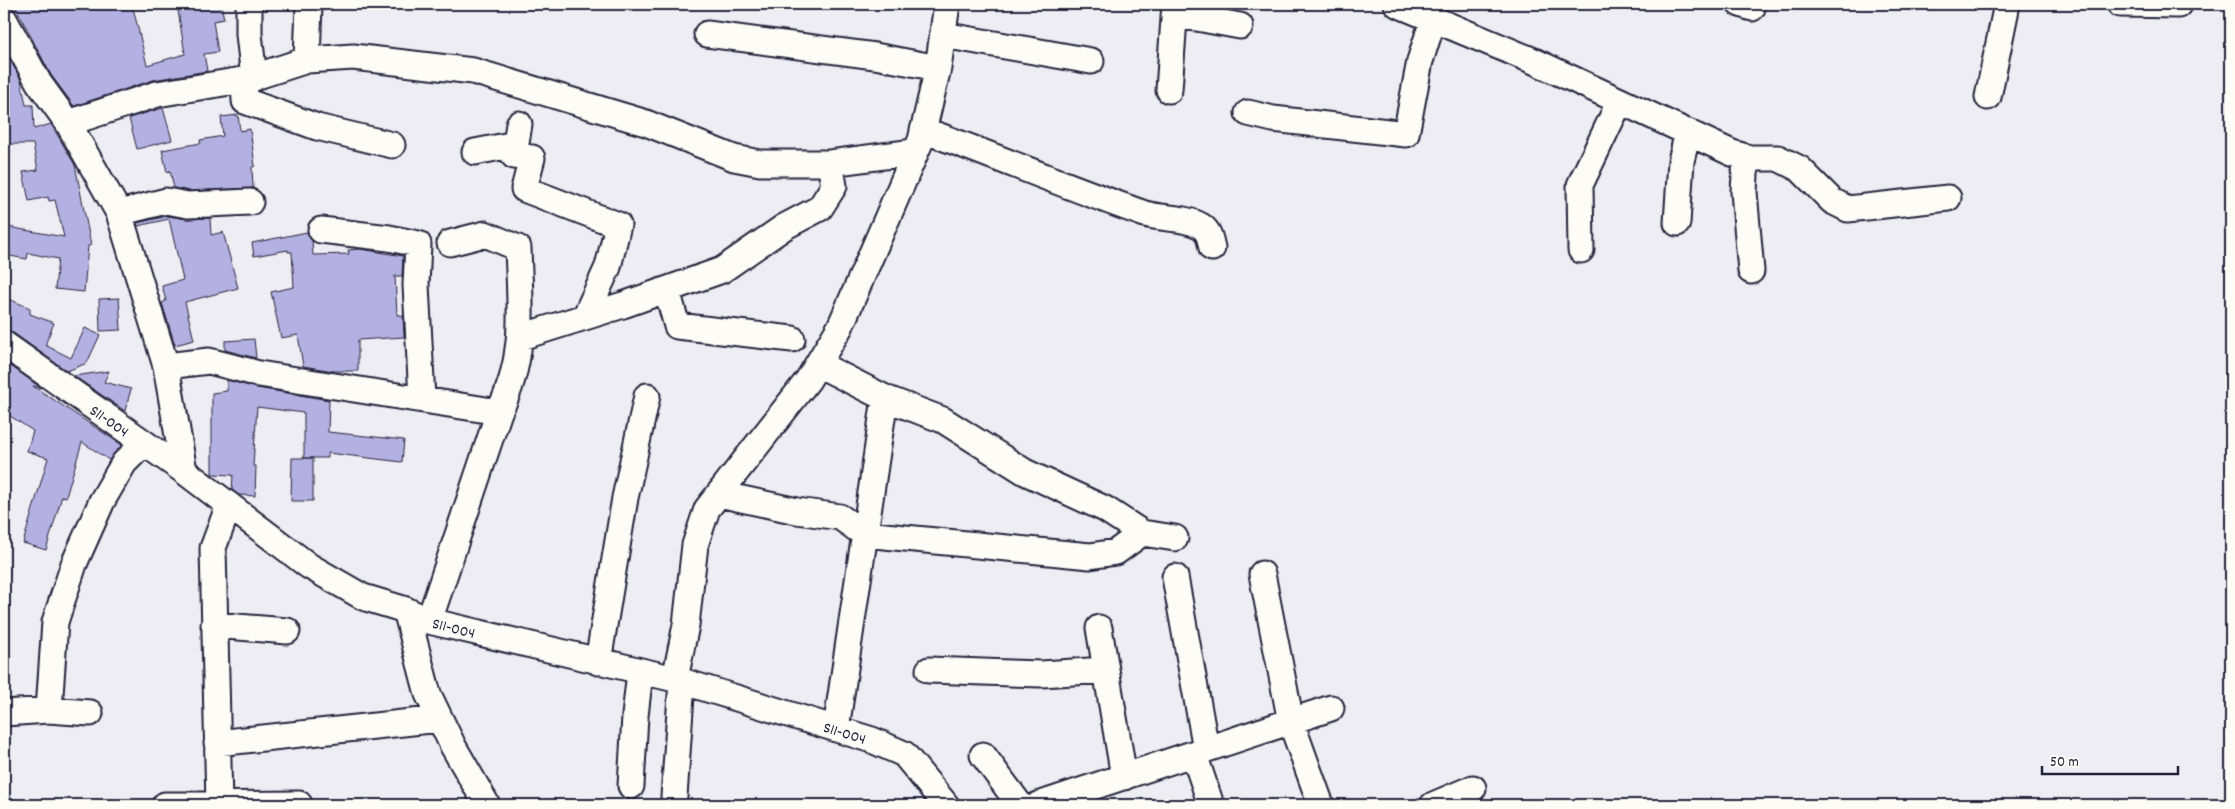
<svg xmlns="http://www.w3.org/2000/svg" width="2235" height="809" viewBox="0 0 2235 809" font-family="Dekko,sans-serif">
<style>
.building{fill:#b4b1e2;stroke:#22223b}
.lines{fill:none;stroke-linecap:round;stroke-linejoin:round}
.minor-casing{stroke:#22223b;stroke-width:29}
.minor{stroke:#fdfcf7;stroke-width:25}
.labels{text-anchor:middle;stroke-width:4.5;stroke-linejoin:round;paint-order:stroke}
.street-label{font-size:16px;fill:#22223b;stroke:#fdfcf7}
</style>
<rect width="100%" height="100%" fill="#eeedf3"/>
<filter id="ink" filterUnits="userSpaceOnUse"><feTurbulence type="fractalNoise" baseFrequency=".02" numOctaves="2"/><feDisplacementMap in="SourceGraphic" scale="10" xChannelSelector="R" yChannelSelector="G"/><feConvolveMatrix kernelMatrix="1 2 1 2 8 2 1 2 1" color-interpolation-filters="sRGB"/></filter>
<g filter="url(#ink)">
<path class="building" d="M14 4H132L147 65 185 54 177 4H221L224 19 213 21 218 52 204 54 207 71 153 80 74 106 51 75Z
M4 48 21 80 26 105H33L34 129 51 124 75 165 91 245 88 246 84 292 55 289 58 259 28 253 27 259 4 255 8 227 64 237 55 200 49 201 48 197 29 201 23 172 38 170 33 144H4V137L7 136V119Z
M163 108 172 140 137 149 129 118Z
M238 115 240 131 250 129 255 166 252 167 253 188 189 191 174 188 170 171 167 172 162 150 201 143 200 140 223 136 221 117Z
M167 216 188 219 210 218 211 235 223 232 238 288 185 302 194 340 175 345 162 303 166 301 162 286 183 280 169 219 138 226 137 223Z
M307 232 312 241 313 255 349 254 348 250 360 249 403 256 402 276H395L397 315H403L404 337 358 340V371H334L303 366 298 335 281 338 271 292 294 287 292 252H288V250L254 256 252 243Z
M4 297 30 308V314L54 323 45 345 71 358 85 328 100 335 87 363 67 371 12 332 4 330Z
M119 298 121 330 100 331 99 299Z
M254 339 256 358 225 350V341Z
M4 361 41 388 33 386 122 445 109 460 82 442 66 497 62 496 46 550 23 543 48 458 27 451 33 431 4 412Z
M109 371 104 382 131 389 125 411 74 376Z
M227 380 257 388 329 400 328 432 404 440 402 462 328 453V458H304V413L257 407 253 466H256L255 496 239 495 232 490 233 475 212 474V393L227 391Z
M292 458H313V501H291Z"/>
<g class="lines">
<g class="minor-casing">
<path id="minor" d="M249 4V34L254 78
M1397 4 1534 61 1732 153 1749 158H1778L1800 169 1832 201 1848 209 1948 198
M1740 4 1752 8
M2120 4 2178 5
M1174 16 1197 18 1240 26
M4 19 39 83 68 123 119 213 166 366 184 471
M707 34 875 56 938 68
M943 35 1091 61
M307 60 309 4
M244 80 245 101 317 127 392 145
M1169 90 1175 4
M1988 97 2007 4
M1248 113 1273 119 1406 134 1420 61 1433 20
M68 123 157 94 248 79 307 60 353 57 473 71 646 123 734 158 760 163H830L914 152
M519 124 514 156 532 158 524 189 618 225 608 267 585 317
M923 130C998 157 1070 188 1145 214 1162 219 1186 217 1201 226 1209 231 1210 239 1212 248
M475 152 516 144
M1746 157 1744 192 1751 271
M119 213 166 201 188 205 250 202
M1677 223 1681 161 1688 132
M321 230 389 238 418 244 416 285 422 399
M1581 250 1580 185 1620 101
M667 290 677 326 792 339
M521 337 623 305 722 270 784 227 820 208 834 186 830 163
M4 344 184 471 309 566 363 597 406 610 429 621 675 679 872 740 904 754 946 805
M818 364 885 398 943 420 1025 472 1105 509 1142 533 1175 538
M166 366 209 361 259 374 499 412
M719 494 797 511 840 517 864 534 1090 556 1116 552 1142 533
M1262 574 1291 722 1321 805
M1175 577 1206 749
M406 610 428 694 453 746 487 805
M429 621 499 412C527 357 520 307 518 248L485 234 450 243
M214 625 287 631
M1099 628 1124 777
M598 662 625 498 647 396
M929 670 1041 674 1106 670
M675 679 686 625 695 545 707 509 808 380 840 327 921 140 938 68 947 4
M49 710 55 622 74 564 102 501 124 463 144 443
M4 713 49 710 90 713
M836 729 885 398
M217 743 440 719
M1194 754 1211 805
M983 755 1020 805
M631 786 635 716 640 672
M674 797 682 681
M165 805 299 804
M219 805 213 548 229 505
M1038 805 1331 708
M1433 805 1473 788"/>
</g>
<use href="#minor" class="minor"/>
</g>
</g>
<g class="labels">
<g class="street-label">
<text transform="translate(110 420) rotate(35)" y="6">S11-004</text>
<text transform="translate(454 627) rotate(14)" y="6">S11-004</text>
<text transform="translate(845 732) rotate(17)" y="6">S11-004</text>
</g>
</g>
<rect width="2235" height="809" fill="none" stroke="#fdfcf7" stroke-width="20"/>
<rect x="10" y="10" width="2215" height="789" fill="none" stroke="#22223b" stroke-width="2" filter="url(#ink)"/>
<path d="M2042 766v8h136v-8" fill="none" stroke="#22223b" stroke-width="2.5"/>
<text x="2050" y="766" font-size="15" fill="#22223b" stroke="#fdfcf7" stroke-width="4" paint-order="stroke">50 m</text>
</svg>
